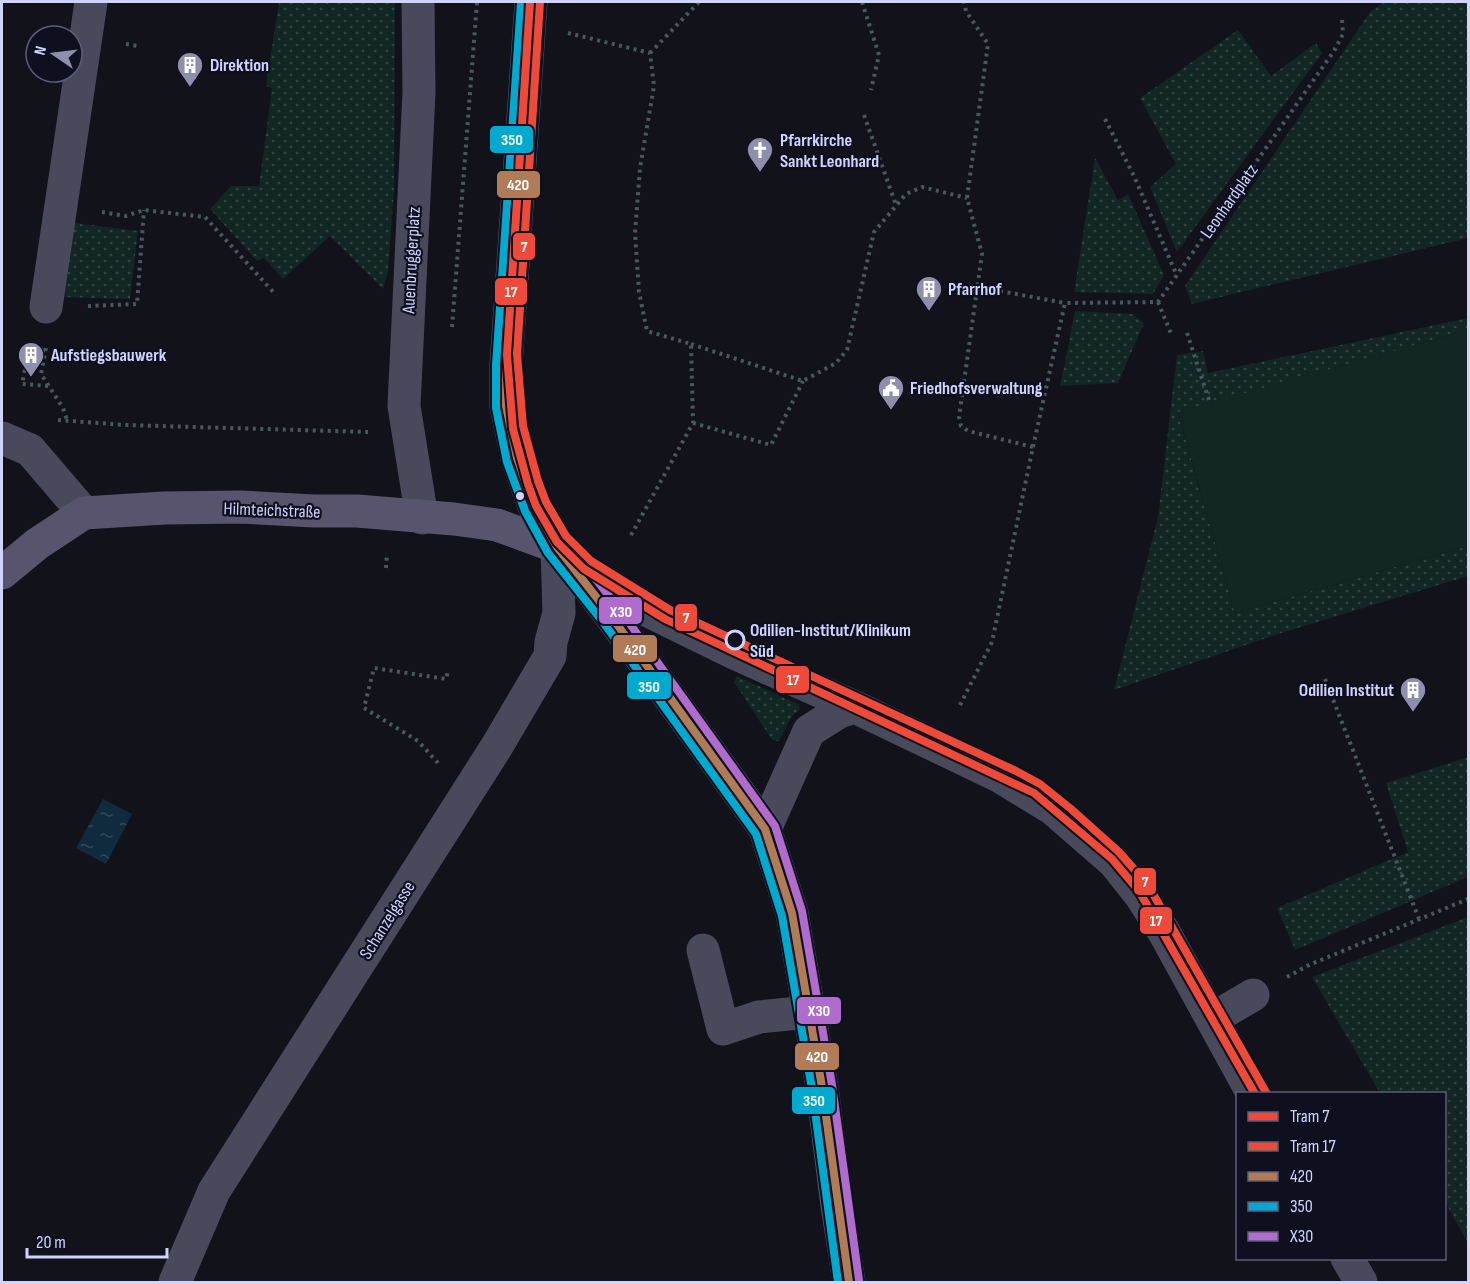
<svg xmlns="http://www.w3.org/2000/svg" width="1470" height="1284" viewBox="0 0 1470 1284" font-family="'Sofia Sans Condensed',sans-serif">
<style>
.grass{fill:url(#grass-dots)}
.green{fill:#122623}
.water{fill:url(#water-ripples)}
.lines{fill:none;stroke-linecap:round;stroke-linejoin:round}
.path{stroke:#48585f;stroke-width:4;stroke-dasharray:3 4.5;stroke-linecap:butt}
.minor{stroke:#484a5c;stroke-width:33}
.major{stroke:#59546d;stroke-width:33}
.bus-1-casing{stroke:#0e0f1f;stroke-width:12}
.bus-2-casing{stroke:#0e0f1f;stroke-width:12}
.bus-3-casing{stroke:#0e0f1f;stroke-width:12}
.bus-1{stroke:#b07c57;stroke-width:8}
.bus-2{stroke:#00a9ce;stroke-width:8}
.bus-3{stroke:#b06ccc;stroke-width:8}
.tram-1-casing{stroke:#0e0f1f;stroke-width:12}
.tram-2-casing{stroke:#0e0f1f;stroke-width:12}
.tram-1{stroke:#ed4a3a;stroke-width:8}
.tram-2{stroke:#ed4a3a;stroke-width:8}
.bus-dot{fill:#d0d3fc;stroke:#0e0f1f;stroke-width:2}
.stop-dot{fill:#0e0f1f;stroke:#d0d3fc;stroke-width:3}
.labels{text-anchor:middle;stroke-width:4.5;stroke-linejoin:round;paint-order:stroke}
.poi-label{font-size:18px;font-weight:bold;fill:#d0d3fc;stroke:#0e0f1f;text-anchor:start}
.street-label{font-size:18px;fill:#d0d3fc;stroke:#0e0f1f}
.stop-label{font-size:18px;font-weight:bold;fill:#d0d3fc;stroke:#0e0f1f;text-anchor:start}
.line-badge{stroke:#0e0f1f;stroke-width:2}
.badge-label{font-size:16px;text-anchor:middle;font-weight:bold;fill:#fff}
</style>
<defs>
<pattern id="grass-dots" width="8" height="8" patternUnits="userSpaceOnUse" patternTransform="scale(1.5)"><rect width="8" height="8" fill="#122623"/><path d="M2 2h.1M6 6h.1" fill="none" stroke="#334544" stroke-width="1.8" stroke-linecap="round"/></pattern>
<pattern id="water-ripples" width="26" height="14" patternUnits="userSpaceOnUse" patternTransform="scale(1.5)"><rect width="26" height="14" fill="#112b3e"/><path d="M2 4q2-2 4 0t4 0M15 11q2-2 4 0t4 0" fill="none" stroke="#33495b"/></pattern>
</defs>
<rect width="100%" height="100%" fill="#12121b"/>
<path class="grass" d="M279 2H395L394 190 388 272 383 289 330 236 283 279 264 258 257 261 210 209 231 186H259L272 88 266 86Z
M1384 2H1468V238L1192 304 1185 286 1370 12Z
M1238 30 1271 76 1316 43 1322 53 1177 252 1150 187 1176 164 1140 98Z
M1095 158 1118 200 1128 194 1164 275 1153 294 1074 292Z
M67 222 138 231 130 299 58 297Z
M1075 311 1132 314 1144 323 1118 383 1060 386Z
M1468 318V330L1178 413 1235 613 1468 546V576L1278 634 1114 690 1158 517 1177 355 1203 351 1208 373Z
M737 676 798 704 800 709 792 716 779 741 772 740 734 682Z
M1468 757V877L1295 950 1277 908 1408 852 1386 783Z
M1468 917V1243L1445 1202 1444 1094 1380 1093 1312 977Z"/>
<path class="green" d="M1468 330V546L1235 613 1178 412Z"/>
<path class="water" d="M103 799 132 814 106 864 76 848Z"/>
<g class="lines">
<path class="path" d="M862 2 879 55 871 90
M568 33 650 53 654 86 640 168 635 233 639 292 647 331 691 344 693 423 630 537
M126 44 138 46
M650 53 699 2
M864 115 896 205
M1105 119 1134 176 1177 276
M102 212 126 216 144 210 205 217 276 295
M978 287 1065 303
M1158 302 1172 336
M88 306 137 304 144 210
M452 327 477 2
M1187 333 1210 403
M691 344 803 381 836 363 847 350 874 232 906 194 922 187 967 198
M46 348 41 374 63 408 67 420
M45 351 29 349 22 384 49 386
M58 420 125 425 368 432
M693 423 771 445 803 381
M1033 447 1065 303 1158 302 1334 51 1343 34 1342 20
M386 568 387 553
M1325 679 1419 919
M960 705 992 642 1033 447 968 431 961 426 959 417 982 254 967 198 988 44 966 11 964 2
M438 763 418 741 364 708 374 668 446 679 448 671
M1287 977 1309 965 1468 899"/>
<path class="minor" d="M418 2 419 92 404 406 422 518
M46 307 91 2
M2 438 30 450 84 513
M576 565 628 601 734 653 855 707 999 776 1053 809 1114 862 1141 896 1164 932 1253 1094
M765 829 809 731 839 712 855 707
M703 950 723 1029 759 1017 809 1012
M1212 1019 1253 995
M1347 1258 1361 1282
M175 1282 214 1191 497 746 550 656 551 642 559 613 557 547"/>
<path class="major" d="M531 2 506 365V406L517 458 534 506 557 547 611 616 765 829 792 913 822 1087 837 1205 849 1282
M2 573 37 544 84 513 164 508 241 507 314 511H357L454 519 497 525 557 547"/>
<g class="bus-1-casing">
<path id="bus-1" d="M531 2 506 365V406L517 458 534 506 557 547 611 616 765 829 792 913 822 1087 849 1282"/>
</g>
<g class="bus-2-casing">
<path id="bus-2" d="M521 2 496 365V408L507 462 525 511 548 553 603 622 756 834 782 916 812 1089 838 1282"/>
</g>
<g class="bus-3-casing">
<path id="bus-3" d="M541 3 516 365V405L527 455 544 502 566 541 620 610 775 826 802 911 832 1085 859 1280"/>
</g>
<use href="#bus-1" class="bus-1"/>
<use href="#bus-2" class="bus-2"/>
<use href="#bus-3" class="bus-3"/>
<g class="tram-1-casing">
<path id="tram-1" d="M540 2 517 354 523 426 538 481 546 502 566 536 591 561 670 610 1016 771 1040 784 1071 809 1119 852 1148 885 1267 1094"/>
</g>
<g class="tram-2-casing">
<path id="tram-2" d="M530 2 507 355 513 429 528 484 536 506 557 542 584 569 665 619 1034 793 1112 859 1139 891 1255 1094"/>
</g>
<use href="#tram-1" class="tram-1"/>
<use href="#tram-2" class="tram-2"/>
</g>
<defs>
<g id="building-pin" transform="scale(1.35)"><path d="M0 17L-7.5 6A9.5 9.5 0 1 1 7.5 6Z" fill="#8e8fad" stroke="#0e0f1f"/><path d="M-4-6H4V6H1V3H-1V6H-4ZM-2.5-4.3h1.7v1.8h-1.7ZM.8-4.3h1.7v1.8H.8ZM-2.5-1h1.7V.8h-1.7ZM.8-1h1.7V.8H.8Z" fill="#fff"/></g>
<g id="church-pin" transform="scale(1.35)"><path d="M0 17L-7.5 6A9.5 9.5 0 1 1 7.5 6Z" fill="#8e8fad" stroke="#0e0f1f"/><path d="M-1.2-6h2.4v3.5h3.3v2.4h-3.3V6h-2.4V-.1h-3.3v-2.4h3.3Z" fill="#fff"/></g>
<g id="civic-pin" transform="scale(1.35)"><path d="M0 17L-7.5 6A9.5 9.5 0 1 1 7.5 6Z" fill="#8e8fad" stroke="#0e0f1f"/><path d="M-.6-6.5H3V-4.5H.6V-3L4-1V1h2V6H-6V1h2V-1L-.6-3ZM-1.2 2.5V6h2.4V2.5Z" fill="#fff"/></g>
</defs>
<g fill-rule="evenodd">
<use href="#building-pin" x="190" y="65"/>
<use href="#church-pin" x="760" y="150"/>
<use href="#building-pin" x="929" y="289"/>
<use href="#building-pin" x="31" y="355"/>
<use href="#civic-pin" x="891" y="388"/>
<use href="#building-pin" x="1413" y="690"/>
</g>
<circle class="bus-dot" cx="520" cy="496" r="5"/>
<circle class="stop-dot" cx="735" cy="640" r="9"/>
<g class="labels">
<g class="poi-label">
<text x="210" y="71">Direktion</text>
<text x="780" y="146">Pfarrkirche<tspan x="780" dy="21">Sankt Leonhard</tspan></text>
<text x="948" y="295">Pfarrhof</text>
<text x="51" y="361">Aufstiegsbauwerk</text>
<text x="910" y="394">Friedhofsverwaltung</text>
<text x="1394" y="696" text-anchor="end">Odilien Institut</text>
</g>
<g class="street-label">
<text transform="translate(1229 201) rotate(-55)" y="6">Leonhardplatz</text>
<text transform="translate(411 260) rotate(-87)" y="6">Auenbruggerplatz</text>
<text transform="translate(272 510) rotate(2)" y="6">Hilmteichstraße</text>
<text transform="translate(387 920) rotate(-58)" y="6">Schanzelgasse</text>
</g>
<g class="stop-label">
<text x="750" y="636">Odilien-Institut/Klinikum<tspan x="750" dy="21">Süd</tspan></text>
</g>
</g>
<g class="line-badge">
<rect x="489" y="125" width="45" height="29" rx="6" fill="#00a9ce"/>
<rect x="496" y="170" width="45" height="29" rx="6" fill="#b07c57"/>
<rect x="512" y="232" width="24" height="29" rx="6" fill="#ed4a3a"/>
<rect x="494" y="277" width="34" height="29" rx="6" fill="#ed4a3a"/>
<rect x="598" y="596" width="45" height="29" rx="6" fill="#b06ccc"/>
<rect x="674" y="603" width="24" height="29" rx="6" fill="#ed4a3a"/>
<rect x="612" y="634" width="46" height="29" rx="6" fill="#b07c57"/>
<rect x="775" y="665" width="35" height="29" rx="6" fill="#ed4a3a"/>
<rect x="626" y="671" width="46" height="29" rx="6" fill="#00a9ce"/>
<rect x="1133" y="867" width="24" height="29" rx="6" fill="#ed4a3a"/>
<rect x="1139" y="906" width="34" height="29" rx="6" fill="#ed4a3a"/>
<rect x="796" y="996" width="46" height="29" rx="6" fill="#b06ccc"/>
<rect x="794" y="1042" width="46" height="29" rx="6" fill="#b07c57"/>
<rect x="791" y="1086" width="45" height="29" rx="6" fill="#00a9ce"/>
</g>
<g class="badge-label">
<text x="512" y="145">350</text>
<text x="518" y="190">420</text>
<text x="524" y="252">7</text>
<text x="511" y="297">17</text>
<text x="621" y="617">X30</text>
<text x="686" y="623">7</text>
<text x="635" y="655">420</text>
<text x="793" y="685">17</text>
<text x="649" y="692">350</text>
<text x="1145" y="887">7</text>
<text x="1156" y="926">17</text>
<text x="819" y="1016">X30</text>
<text x="817" y="1062">420</text>
<text x="814" y="1106">350</text>
</g>
<rect width="1470" height="1284" fill="none" stroke="#d0d3fc" stroke-width="6"/>
<rect x="1236" y="1092" width="210" height="168" fill="#0e0f1f" stroke="#5c5d77" stroke-width="1.5"/>
<rect x="1248" y="1112" width="30" height="9" fill="#ed4a3a" stroke="#5c5d77" stroke-width="1.5"/>
<text x="1290" y="1122" font-size="18" fill="#d0d3fc">Tram 7</text>
<rect x="1248" y="1142" width="30" height="9" fill="#ed4a3a" stroke="#5c5d77" stroke-width="1.5"/>
<text x="1290" y="1152" font-size="18" fill="#d0d3fc">Tram 17</text>
<rect x="1248" y="1172" width="30" height="9" fill="#b07c57" stroke="#5c5d77" stroke-width="1.5"/>
<text x="1290" y="1182" font-size="18" fill="#d0d3fc">420</text>
<rect x="1248" y="1202" width="30" height="9" fill="#00a9ce" stroke="#5c5d77" stroke-width="1.5"/>
<text x="1290" y="1212" font-size="18" fill="#d0d3fc">350</text>
<rect x="1248" y="1232" width="30" height="9" fill="#b06ccc" stroke="#5c5d77" stroke-width="1.5"/>
<text x="1290" y="1242" font-size="18" fill="#d0d3fc">X30</text>
<g transform="translate(54 54) rotate(284)"><circle r="28" fill="#0e0f1f" stroke="#5c5d77" stroke-width="1.5"/>
<path d="M0-4.5L10 22L0 15L-10 22Z" fill="#8e8fad"/>
<text y="-9" font-size="16" font-weight="bold" text-anchor="middle" fill="#d0d3fc">N</text>
</g>
<path d="M27 1248v9h140v-9" fill="none" stroke="#d0d3fc" stroke-width="3"/>
<text x="36" y="1248" font-size="18" fill="#d0d3fc" stroke="#0e0f1f" stroke-width="4.5" paint-order="stroke">20 m</text>
</svg>
